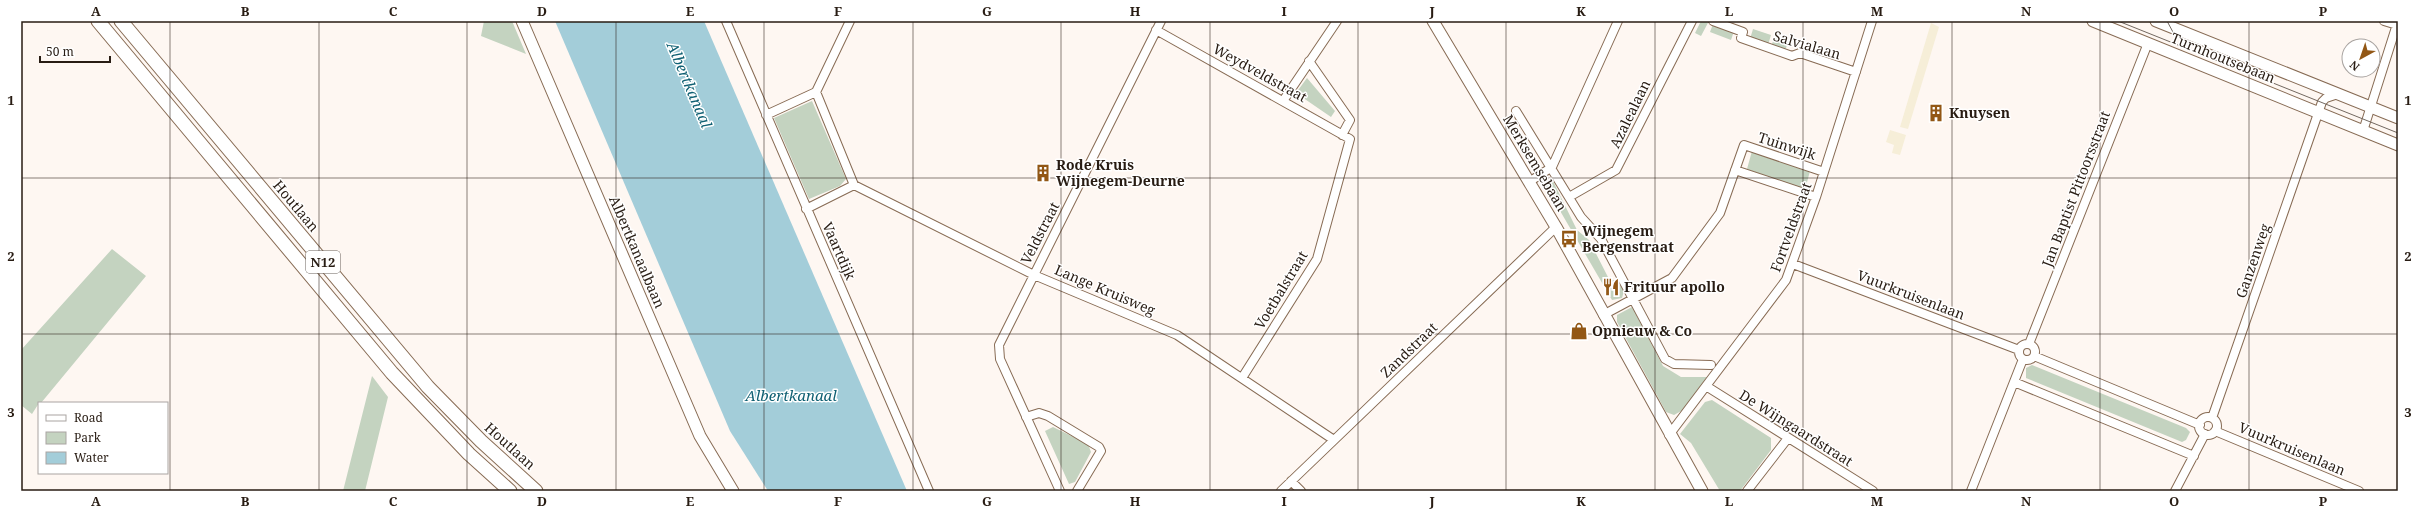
<svg xmlns="http://www.w3.org/2000/svg" width="2419" height="512" viewBox="0 0 2419 512" font-family="'Noto Serif',serif">
<style>
.industrial{fill:#f6eed8}
.green{fill:#c4d3c0}
.water{fill:#a3cdd9}
.lines{fill:none;stroke-linecap:round;stroke-linejoin:round}
.street-casing{stroke:#876b54;stroke-width:10}
.secondary-casing{stroke:#876b54;stroke-width:13}
.primary-casing{stroke:#876b54;stroke-width:15}
.street{stroke:#fff;stroke-width:8}
.secondary{stroke:#fff;stroke-width:11}
.primary{stroke:#fff;stroke-width:13}
.tram{stroke:#726860;stroke-width:1}
.grid{fill:none;stroke:#281c13;stroke-width:1;stroke-opacity:0.55}
.labels{text-anchor:middle;stroke-width:3;stroke-linejoin:round;paint-order:stroke}
.shield{fill:#fff;stroke:#68605a;stroke-width:1}
.shield-label{font-size:13px;font-weight:bold;fill:#281c13}
.street-label{font-size:14px;fill:#281c13;stroke:#fff}
.poi-label{font-size:14px;font-weight:bold;fill:#281c13;stroke:#fff;text-anchor:start}
.water-label{font-size:15px;font-style:italic;fill:#106073;stroke:#fff}
.neatline{fill:none;stroke:#281c13;stroke-width:1.5}
.grid-label{font-size:13px;text-anchor:middle;font-weight:bold;fill:#281c13}
</style>
<rect width="100%" height="100%" fill="#fef7f2"/>
<path class="industrial" d="M1931 23 1939 27 1908 129 1900 127Z
M1890 130 1906 135 1900 155 1892 153 1894 145 1886 142Z"/>
<path class="green" d="M484 21H512L526 54 481 36Z
M1701 21H1709L1701 36 1695 33Z
M1713 24 1734 31 1731 40 1710 32Z
M1753 29 1771 35 1768 45 1750 39Z
M1775 37 1788 42 1785 51 1771 46Z
M1307 78 1335 111 1331 117 1296 93Z
M812 101 846 179 840 186 809 199 774 118Z
M1752 151 1810 171 1805 190 1747 169Z
M1552 179 1577 230 1589 240 1609 279 1617 281 1624 291 1622 298 1612 300 1545 185Z
M112 249 146 276 41 403H39L32 414 21 405V350Z
M1632 307 1663 366 1681 377H1707L1683 410 1674 415 1666 412 1617 322V315Z
M2032 365 2186 428 2190 432 2186 440 2182 442 2026 378V368Z
M372 376 388 397 365 491H343Z
M1712 400 1771 438V450L1740 491H1720L1691 443 1680 434 1705 402Z
M1053 427 1088 444 1091 452 1075 482 1069 484 1045 431Z"/>
<path class="water" d="M555 21H704L907 491H768L730 431Z"/>
<g class="lines">
<g class="street-casing">
<path id="street" d="M726 21 929 491
M1713 21 1743 32 1741 38 1792 56 1800 53 1856 72
M2384 21 2397 25
M1156 30 1350 139 1317 259 1242 378
M1309 61 1350 120 1342 135
M816 92 854 185 1034 275 1177 335 1334 440
M1283 101 1337 21
M1516 111 1581 217 1601 239 1665 359 1674 364 1711 365
M766 115 816 92 850 21
M2363 131 2398 21
M1735 170 1816 197
M1529 182 1552 167 1618 21
M1569 197 1616 170 1692 21
M806 209 854 185
M1793 264 2019 350
M1603 315 1672 278 1720 213 1744 145 1824 172
M2029 344 2148 43
M2019 352a8 8 0 1 1 16 0a8 8 0 1 1-16 0Z
M2034 356 2200 425
M2014 382 2194 456
M1706 386 1873 491
M1026 417 1039 413 1048 416 1099 447 1101 451 1077 491
M2199 426a9 9 0 1 1 18 0a9 9 0 1 1-18 0Z
M2212 418 2322 102 2326 98 2338 94
M2215 431 2359 491
M1669 435 1786 280 1816 197 1872 21
M1291 481 1301 491
M1060 491 1000 359 999 345 1161 21
M1281 491 1556 227
M1747 491 1788 438
M1971 491 2023 359
M2175 491 2205 434"/>
</g>
<g class="secondary-casing">
<path id="secondary" d="M522 21 700 436 733 491
M1433 21 1556 227 1702 491
M2093 21 2398 145
M2156 21 2398 118"/>
</g>
<g class="primary-casing">
<path id="primary" d="M98 21 392 373 469 454 510 491
M121 21 428 387 481 441 536 491"/>
</g>
<use href="#street" class="street"/>
<use href="#secondary" class="secondary"/>
<use href="#primary" class="primary"/>
<path class="tram" d="M2118 21 2398 133
M2167 21 2174 34 2189 43"/>
</g>
<path class="grid" d="M170 21V491M319 21V491M467 21V491M616 21V491M764 21V491M913 21V491M1061 21V491M1210 21V491M1358 21V491M1506 21V491M1655 21V491M1803 21V491M1952 21V491M2100 21V491M2249 21V491M21 178H2398M21 334H2398"/>
<defs>
<g id="building-bare" transform="scale(1.38)"><path d="M-4-6H4V6H1V3H-1V6H-4ZM-2.5-4.3h1.7v1.8h-1.7ZM.8-4.3h1.7v1.8H.8ZM-2.5-1h1.7V.8h-1.7ZM.8-1h1.7V.8H.8Z" fill="#925715" stroke="#fff" stroke-width="2.5" paint-order="stroke"/></g>
<g id="bus-bare" transform="scale(1.38)"><path d="M-5-6H5V4H4V6H2V4H-2V6H-4V4H-5ZM-3.5-4V0h7V-4ZM-3.5 1.2v1.5H-2V1.2ZM2 1.2v1.5H3.5V1.2Z" fill="#925715" stroke="#fff" stroke-width="2.5" paint-order="stroke"/></g>
<g id="restaurant-bare" transform="scale(1.38)"><path d="M-5-6h1v4h1v-4h1v4h1v-4h1v5L-1.5 .5V6h-2V.5L-5-1ZM5-6V6H3V1.5H1.5Q1.5-4 5-6Z" fill="#925715" stroke="#fff" stroke-width="2.5" paint-order="stroke"/></g>
<g id="shop-bare" transform="scale(1.38)"><path d="M-5-2.5h2.3a2.7 3.5 0 0 1 5.4 0H5L5.5 6h-11ZM-1.5-2.5h3a1.5 2.3 0 0 0-3 0Z" fill="#925715" stroke="#fff" stroke-width="2.5" paint-order="stroke"/></g>
</defs>
<g fill-rule="evenodd">
<use href="#building-bare" x="1936" y="113"/>
<use href="#building-bare" x="1043" y="173"/>
<use href="#bus-bare" x="1569" y="239"/>
<use href="#restaurant-bare" x="1611" y="287"/>
<use href="#shop-bare" x="1579" y="331"/>
</g>
<g class="labels">
<rect class="shield" x="306" y="251" width="34" height="22" rx="3"/>
<g class="shield-label">
<text x="323" y="267">N12</text>
</g>
<g class="street-label">
<text transform="translate(1807 45) rotate(16)" y="5">Salvialaan</text>
<text transform="translate(2223 58) rotate(22)" y="5">Turnhoutsebaan</text>
<text transform="translate(1260 73) rotate(29)" y="5">Weydveldstraat</text>
<text transform="translate(1630 114) rotate(-64)" y="5">Azalealaan</text>
<text transform="translate(1787 146) rotate(18)" y="5">Tuinwijk</text>
<text transform="translate(1535 163) rotate(59)" y="5">Merksemsebaan</text>
<text transform="translate(2076 189) rotate(-69)" y="5">Jan Baptist Pittoorsstraat</text>
<text transform="translate(296 206) rotate(50)" y="5">Houtlaan</text>
<text transform="translate(1791 227) rotate(-70)" y="5">Fortveldstraat</text>
<text transform="translate(1040 233) rotate(-63)" y="5">Veldstraat</text>
<text transform="translate(839 251) rotate(66)" y="5">Vaartdijk</text>
<text transform="translate(637 252) rotate(67)" y="5">Albertkanaalbaan</text>
<text transform="translate(2253 261) rotate(-71)" y="5">Ganzenweg</text>
<text transform="translate(1105 290) rotate(23)" y="5">Lange Kruisweg</text>
<text transform="translate(1281 290) rotate(-59)" y="5">Voetbalstraat</text>
<text transform="translate(1911 295) rotate(21)" y="5">Vuurkruisenlaan</text>
<text transform="translate(1409 350) rotate(-44)" y="5">Zandstraat</text>
<text transform="translate(1796 428) rotate(32)" y="5">De Wijngaardstraat</text>
<text transform="translate(510 446) rotate(42)" y="5">Houtlaan</text>
<text transform="translate(2292 449) rotate(23)" y="5">Vuurkruisenlaan</text>
</g>
<g class="poi-label">
<text x="1949" y="118">Knuysen</text>
<text x="1056" y="170">Rode Kruis<tspan x="1056" dy="16">Wijnegem-Deurne</tspan></text>
<text x="1582" y="236">Wijnegem<tspan x="1582" dy="16">Bergenstraat</tspan></text>
<text x="1624" y="292">Frituur apollo</text>
<text x="1592" y="336">Opnieuw &amp; Co</text>
</g>
<g class="water-label">
<text transform="translate(689 85) rotate(67)" y="5">Albertkanaal</text>
<text x="791" y="401">Albertkanaal</text>
</g>
</g>
<rect width="2419" height="512" fill="none" stroke="#ffffff" stroke-width="44"/>
<rect x="38" y="402" width="130" height="72" fill="#ffffff" stroke="#a9a4a1"/>
<rect x="46" y="415" width="20" height="6" fill="#ffffff" stroke="#a9a4a1"/>
<text x="74" y="422" font-size="12" fill="#281c13">Road</text>
<rect x="46" y="432" width="20" height="12" fill="#c4d3c0" stroke="#a9a4a1"/>
<text x="74" y="442" font-size="12" fill="#281c13">Park</text>
<rect x="46" y="452" width="20" height="12" fill="#a3cdd9" stroke="#a9a4a1"/>
<text x="74" y="462" font-size="12" fill="#281c13">Water</text>
<g transform="translate(2361 58) rotate(220)"><circle r="19" fill="#ffffff" stroke="#a9a4a1"/>
<path d="M0-3L7 15L0 10L-7 15Z" fill="#925715"/>
<text y="-6" font-size="11" font-weight="bold" text-anchor="middle" fill="#281c13">N</text>
</g>
<path d="M40 56v6h70v-6" fill="none" stroke="#281c13" stroke-width="2"/>
<text x="46" y="56" font-size="12" fill="#281c13" stroke="#ffffff" stroke-width="3" paint-order="stroke">50 m</text>
<rect x="22" y="22" width="2375" height="468" class="neatline"/>
<g class="grid-label">
<text x="96" y="16">A</text>
<text x="245" y="16">B</text>
<text x="393" y="16">C</text>
<text x="542" y="16">D</text>
<text x="690" y="16">E</text>
<text x="838" y="16">F</text>
<text x="987" y="16">G</text>
<text x="1135" y="16">H</text>
<text x="1284" y="16">I</text>
<text x="1432" y="16">J</text>
<text x="1581" y="16">K</text>
<text x="1729" y="16">L</text>
<text x="1877" y="16">M</text>
<text x="2026" y="16">N</text>
<text x="2174" y="16">O</text>
<text x="2323" y="16">P</text>
<text x="11" y="105">1</text>
<text x="2408" y="105">1</text>
<text x="11" y="261">2</text>
<text x="2408" y="261">2</text>
<text x="11" y="417">3</text>
<text x="2408" y="417">3</text>
<text x="96" y="506">A</text>
<text x="245" y="506">B</text>
<text x="393" y="506">C</text>
<text x="542" y="506">D</text>
<text x="690" y="506">E</text>
<text x="838" y="506">F</text>
<text x="987" y="506">G</text>
<text x="1135" y="506">H</text>
<text x="1284" y="506">I</text>
<text x="1432" y="506">J</text>
<text x="1581" y="506">K</text>
<text x="1729" y="506">L</text>
<text x="1877" y="506">M</text>
<text x="2026" y="506">N</text>
<text x="2174" y="506">O</text>
<text x="2323" y="506">P</text>
</g>
</svg>
